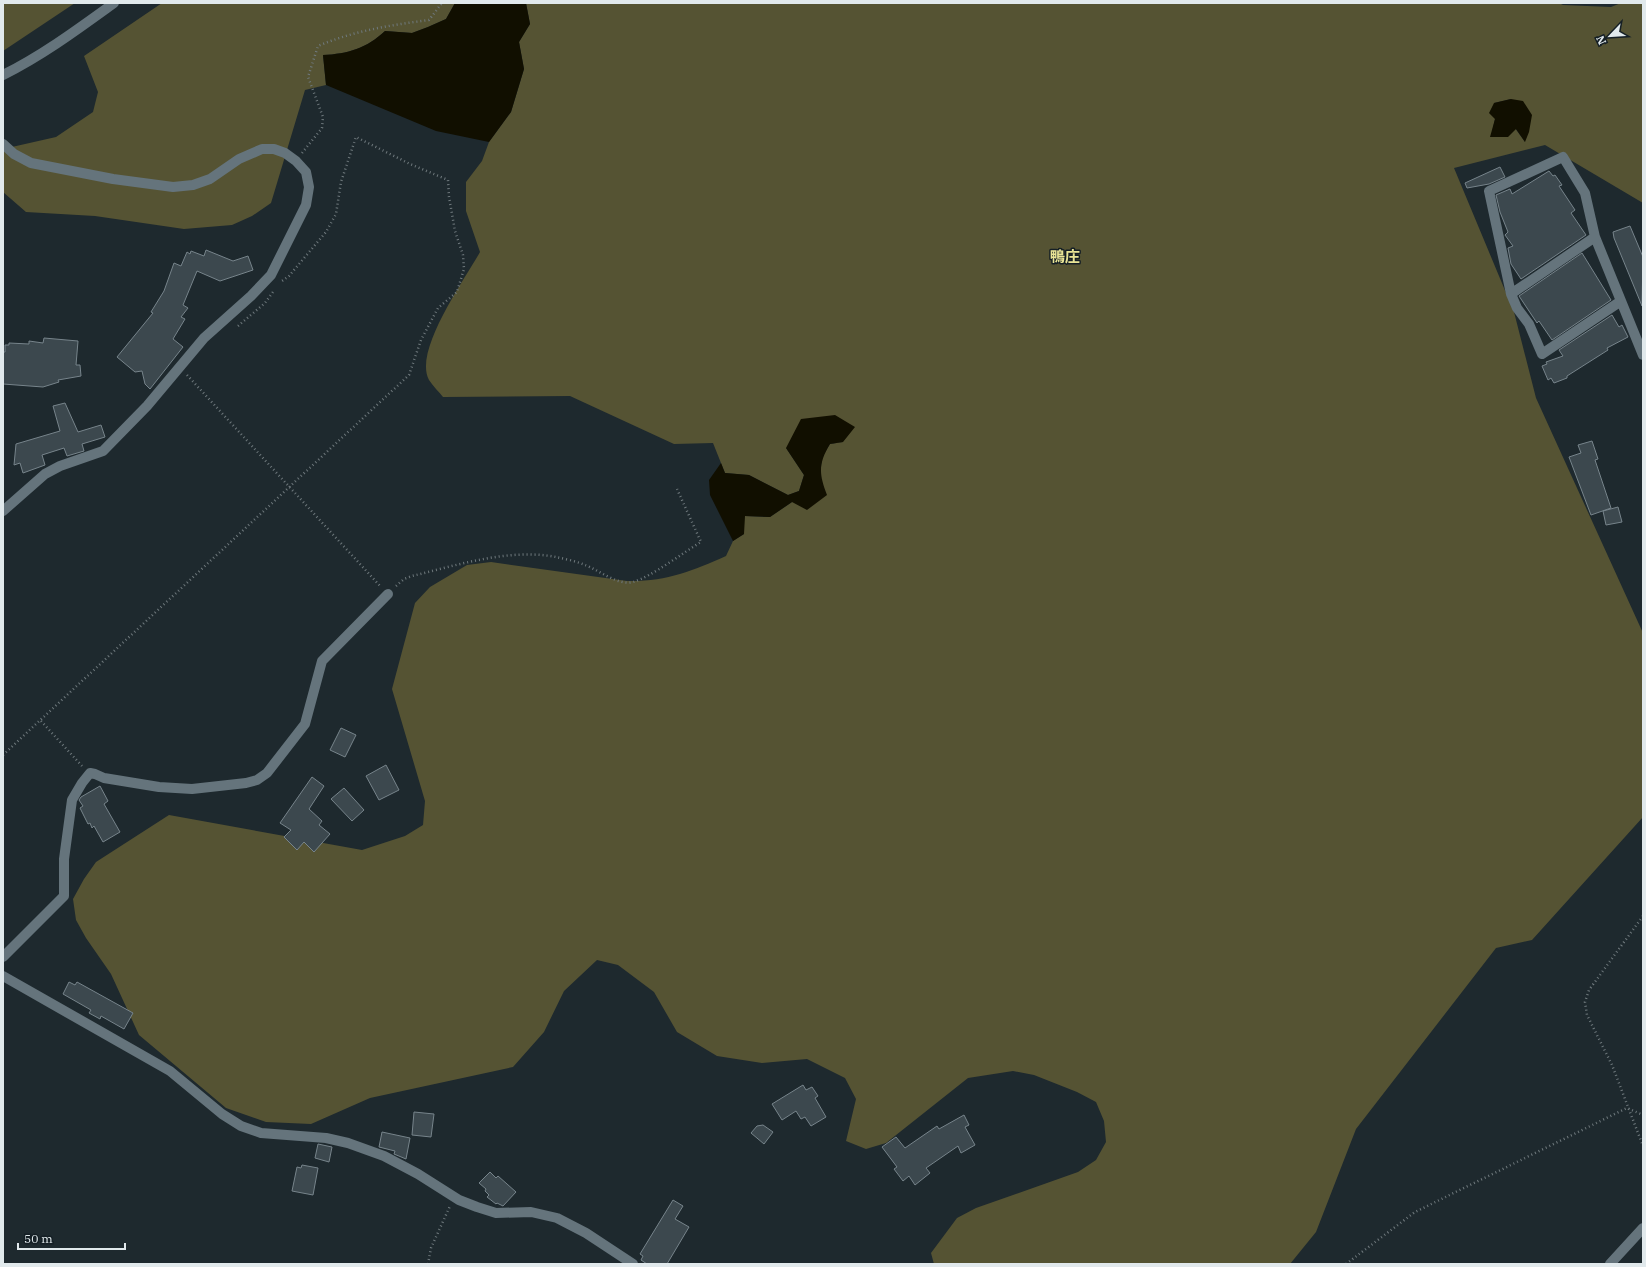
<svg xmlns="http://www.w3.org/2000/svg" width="1646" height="1267" viewBox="0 0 1646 1267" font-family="'IBM Plex Serif','Noto Sans JP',serif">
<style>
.forest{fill:#555333;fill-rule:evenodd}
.water{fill:#110f00}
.building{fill:#3c484e;stroke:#77848b}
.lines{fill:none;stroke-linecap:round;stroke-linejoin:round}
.path{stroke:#6f797d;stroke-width:2.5;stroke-dasharray:1 3;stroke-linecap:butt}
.minor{stroke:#65747c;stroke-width:10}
.labels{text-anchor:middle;stroke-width:3;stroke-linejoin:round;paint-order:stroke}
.quarter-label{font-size:15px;font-weight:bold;fill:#e8e495;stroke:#151f25}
</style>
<rect width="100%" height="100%" fill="#1e292e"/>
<path class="forest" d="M3 3H75L3 51Z
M162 3H455L446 19 428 27 412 33 385 31C367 48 348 54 323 55L326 85 305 90 271 203 252 216 232 225 184 229 95 216 26 212 3 192V149L56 137 93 112 98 92 84 56Z
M526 3H1559L1563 5 1611 7 1621 3H1643V203L1545 145 1454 168 1514 312 1536 398 1643 633V817L1532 940 1496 948 1356 1129 1316 1232 1290 1264H934L931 1253 957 1218 976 1208 1078 1172 1096 1160 1106 1142 1104 1121 1096 1102 1077 1092 1034 1075 1013 1071 968 1078 886 1143 866 1149 846 1141 856 1099 845 1078 807 1059 762 1063 717 1056 677 1032 654 992 618 965 597 960 564 991 544 1032 513 1067 370 1098 311 1124 266 1122 226 1108 139 1035 111 974 86 938 76 920 73 899 84 879 96 862 169 815 362 850 405 836 423 825 425 801 392 689 415 603 430 587 467 565 491 562 627 581C665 582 692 571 726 556L733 541 744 534V516L770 517 792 502 820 477 822 457 830 444 843 442 786 448 804 475 799 491 788 495 749 475 725 473 713 443 674 444 570 396 443 397C439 392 433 386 429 380 413 351 465 279 480 252L466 211V182L482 161 489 142 511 112 524 69 519 42 530 24ZM1511 99 1525 142 1515 128 1491 137 1495 119 1494 103Z"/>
<path class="water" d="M455 3H526L530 24 519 42 524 69 511 112 489 142 436 131 326 85 323 55C348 54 367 48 385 31L412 33 428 27 446 19Z
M1511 99 1523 101 1532 115 1529 132 1525 142 1516 129 1508 137H1490L1495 119 1489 113 1494 103Z
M835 415 855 427 843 442 830 444C818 464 819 474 827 495L807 510 792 502 770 517 745 516 744 534 733 541 710 495 709 480 721 463 725 473 749 475 788 495 799 491 804 475 786 448 801 419Z"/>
<path class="building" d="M1500 167 1505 177 1489 184 1467 188 1465 183Z
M1549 171 1553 176 1555 175 1562 185 1559 186 1575 210 1571 213 1586 235 1521 279 1511 264 1508 248 1513 246 1505 235 1508 232 1500 212 1496 195 1510 189 1512 194Z
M1630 226 1643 257 1642 306 1614 238 1613 232Z
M206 250 233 261 248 256 253 270 220 281 197 271 183 305 188 308 181 317 185 319 173 339 183 347 150 389 145 384 142 371 135 372 117 357 153 313 151 312 164 291 174 263 181 266 187 252 190 254 191 251 204 256Z
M1582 253 1611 300 1552 340 1539 321 1537 323 1519 296Z
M1612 315 1619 327 1622 325 1628 337 1607 348 1608 350 1567 376V378L1554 383 1551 378 1548 380 1542 366 1547 364 1546 362 1563 356 1559 350Z
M44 338 78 341 76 365H80L81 376 58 380 59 382 43 387 3 384V352H5V345H9V343L29 344V341L43 343Z
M65 403 78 432 101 425 105 437 82 444 84 451 67 456 64 448 42 455 45 465 23 473 20 463 14 465 16 444 60 431 53 406Z
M1592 441 1598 459 1595 460 1611 508 1591 515 1569 457 1581 453 1578 445Z
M1618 507 1622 522 1606 525 1603 511Z
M341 728 356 735 345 757 330 750Z
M386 765 399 790 379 800 366 776Z
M312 777 324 786 309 809 322 821 319 825 330 834 314 852 304 842 297 850 284 837 291 830 280 823Z
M100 786 108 801 104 804 120 832 103 842 94 826 92 828 90 823 88 824 80 808 83 806 79 800 81 797Z
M344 788 364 810 352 821 331 799Z
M69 982 75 985 77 982 133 1013 124 1029 101 1016 100 1019 89 1013 91 1010 63 994Z
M803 1085 806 1090 812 1087 818 1096 815 1098 826 1117 811 1126 805 1117 801 1119 796 1111 782 1120 772 1104Z
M414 1112 434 1114 431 1137 412 1135Z
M964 1115 969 1125 965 1127 975 1145 961 1153 958 1146 926 1168 930 1173 915 1185 909 1176 903 1181 894 1169 897 1167 882 1147 896 1137 905 1148 937 1126 939 1129Z
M763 1125 773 1132 764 1144 751 1133 757 1126Z
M382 1132 410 1138 406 1159 394 1154 395 1151 379 1147Z
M318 1144 332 1147 329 1162 315 1158Z
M302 1165 318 1168 313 1195 292 1191 297 1167 301 1168Z
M490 1172 496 1178 498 1176 516 1192 503 1206 497 1203 496 1204 487 1197 489 1195 485 1191 486 1189 479 1183Z
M673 1200 683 1206 675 1219 689 1227 667 1264H647L641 1260 643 1256 640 1254Z"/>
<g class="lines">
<path class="path" d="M302 153 322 128 323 117 308 77 318 46C353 31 391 25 429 20L442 3
M238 326 265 303 273 292
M187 375 381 587
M396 586 404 579 412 576C458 565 509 548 556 557 565 559 576 561 585 565 599 570 618 586 633 582 651 577 684 552 701 542L677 489
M41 721 82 766
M3 755 409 375 421 340 438 308 457 292 464 269 463 255 455 231 449 197 448 180 410 164 356 137 341 182 336 214 326 232 289 276 282 281
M1643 916 1589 990 1585 1002 1587 1015 1612 1065 1643 1146
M428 1264 431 1248 450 1206
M1346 1264 1415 1212 1627 1108 1643 1115"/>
<path class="minor" d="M3 75C43 55 78 29 114 3
M3 144 14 154 31 163 113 179 173 187 193 185 210 179 239 159 262 149H274L285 153 296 161 306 172 309 187 306 205 271 275 251 296 204 338 147 406 103 451 60 466 45 474 3 511
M1511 294 1595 237
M1621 301 1542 354 1529 324 1517 308 1511 294 1489 191 1563 157 1585 193 1595 237 1643 355
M3 957 64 896V859L72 800 82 783 90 773 95 774 104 778 159 787 192 789 246 783 257 780 267 773 305 724 322 661 388 594
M3 976 170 1071 222 1114 241 1126 261 1133 326 1138 348 1143 384 1156 418 1174 459 1200 477 1207 496 1213 531 1212 557 1218 586 1233 633 1264
M1610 1264 1643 1228"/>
</g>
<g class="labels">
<g class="quarter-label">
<text x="1065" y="262">鴨庄</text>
</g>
</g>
<rect width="1646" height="1267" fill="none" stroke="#e1e9ec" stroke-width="8"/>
<g transform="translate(1610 36) rotate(245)" stroke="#151f25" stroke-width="3" paint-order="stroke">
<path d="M0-3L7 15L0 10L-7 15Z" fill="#e1e9ec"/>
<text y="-6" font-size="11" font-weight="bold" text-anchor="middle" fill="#e1e9ec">N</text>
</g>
<path d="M18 1243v6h107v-6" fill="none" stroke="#e1e9ec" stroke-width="2"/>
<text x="24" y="1243" font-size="12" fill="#e1e9ec" stroke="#151f25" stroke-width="3" paint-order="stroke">50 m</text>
</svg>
